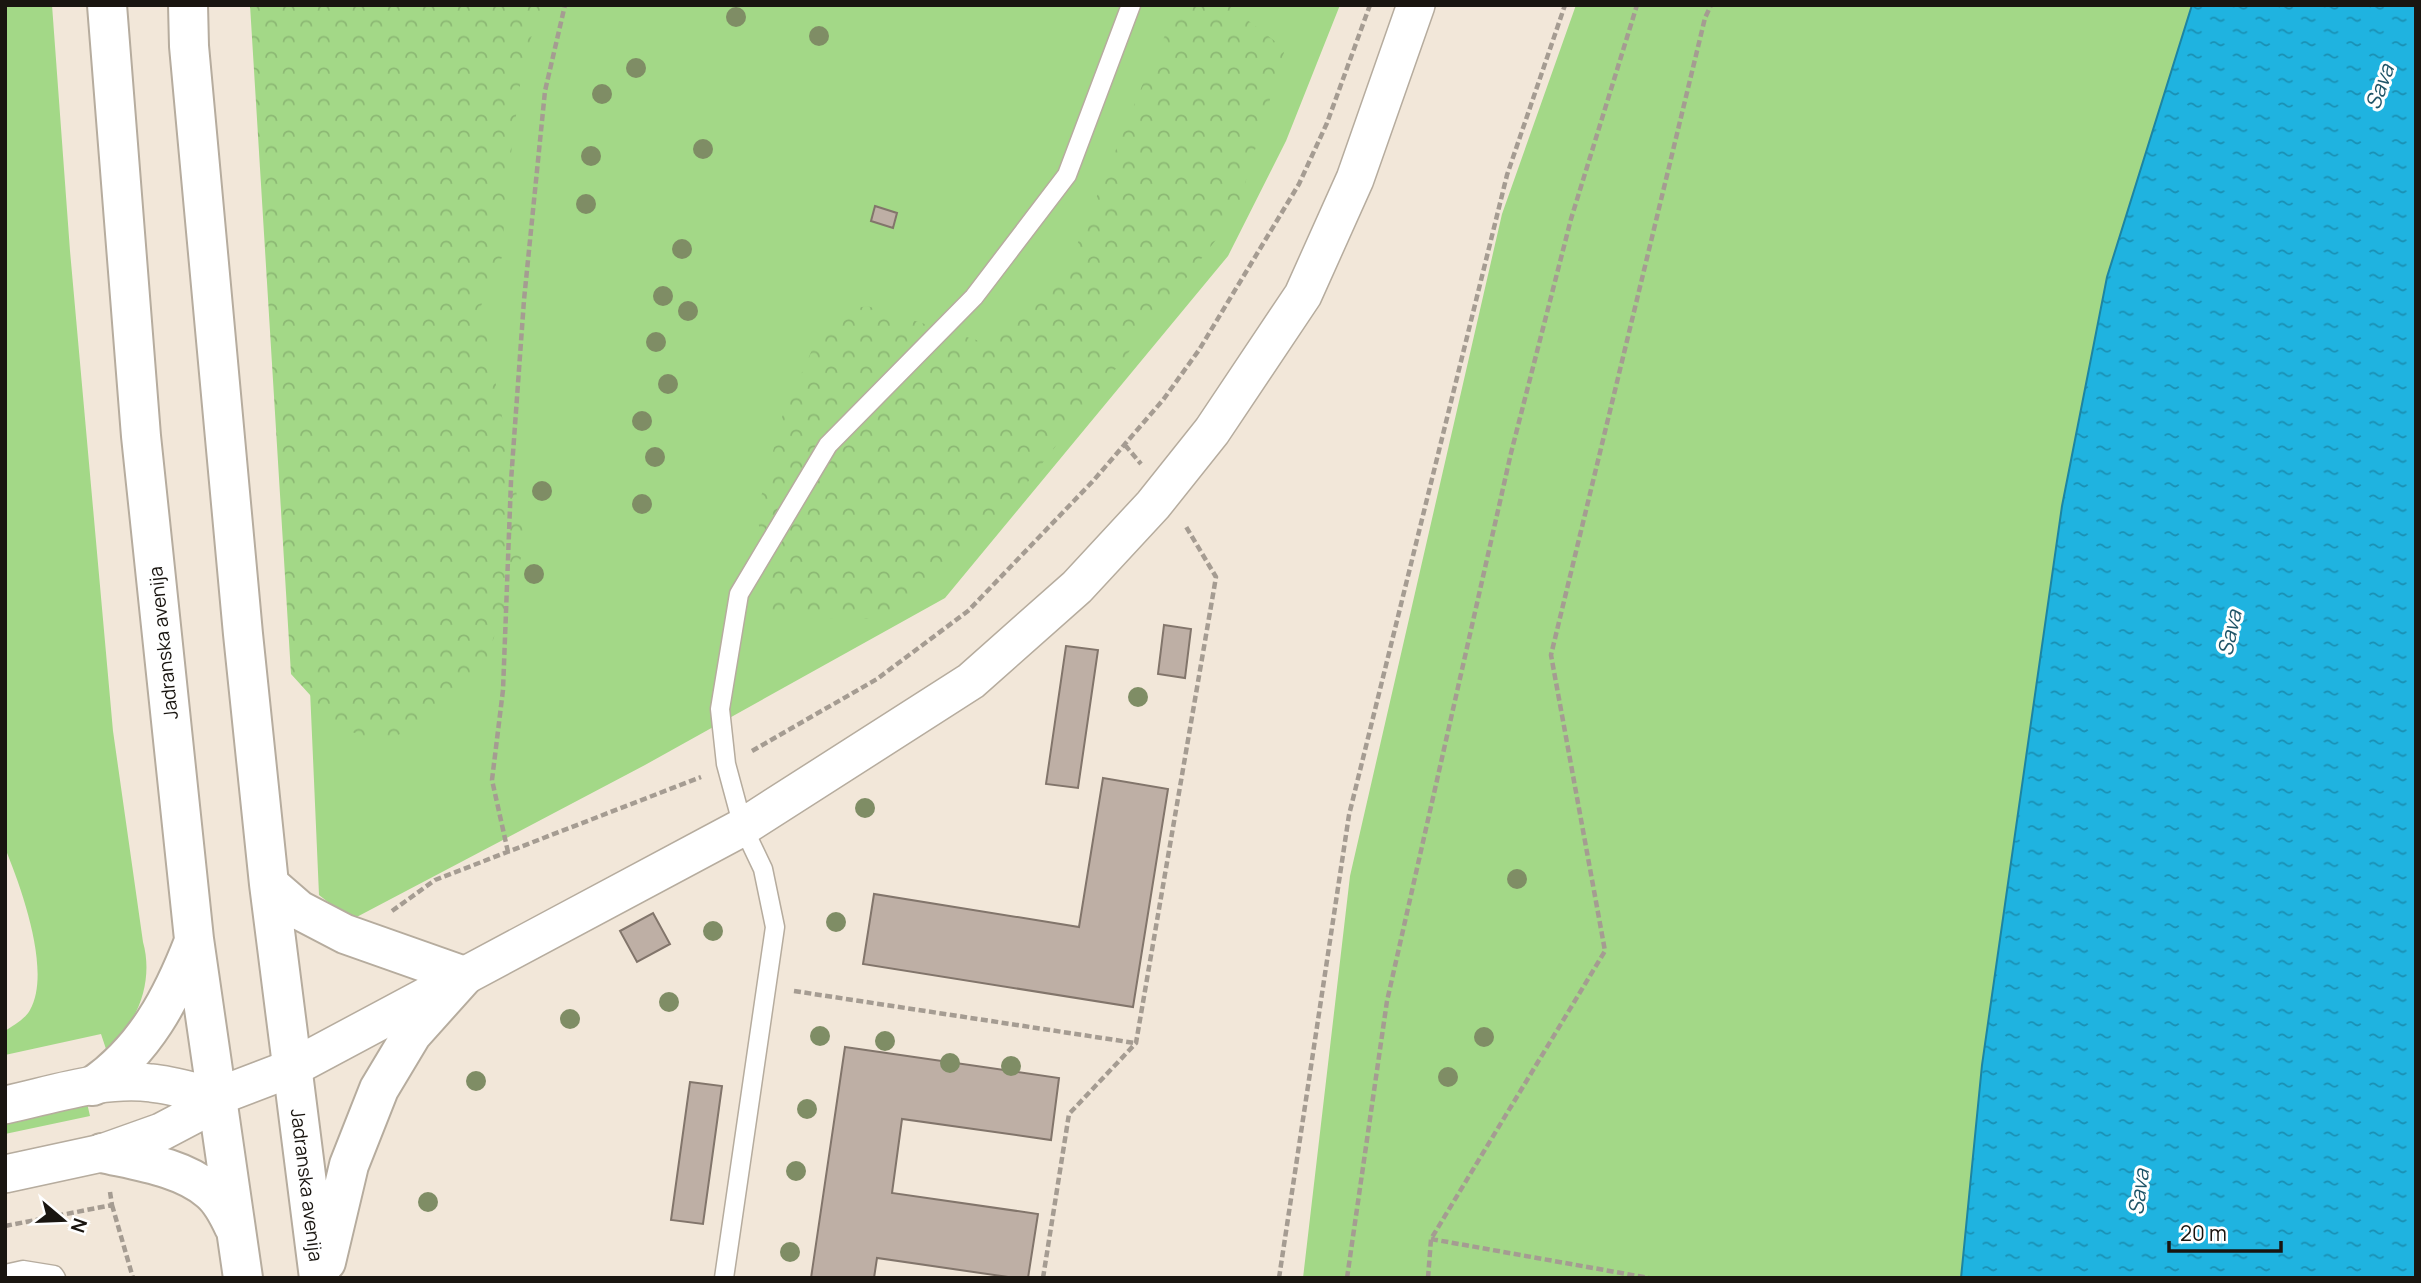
<svg xmlns="http://www.w3.org/2000/svg" width="2421" height="1283" viewBox="0 0 2421 1283" font-family="Manrope,sans-serif">
<style>
.green{fill:#a3d887}
.forest{fill:url(#forest-crowns)}
.water{fill:url(#water-ripples);stroke:#1d84a2;stroke-width:2}
.building{fill:#beafa5;stroke:#82756b;stroke-width:2}
.lines{fill:none;stroke-linecap:round;stroke-linejoin:round}
.lane-casing{stroke:#b6ac9e;stroke-width:21}
.street-casing{stroke:#b6ac9e;stroke-width:40}
.secondary-casing{stroke:#b6ac9e;stroke-width:42}
.path{stroke:#a59c92;stroke-width:4.5;stroke-dasharray:7 3.5;stroke-linecap:butt}
.lane{stroke:#fff;stroke-width:18}
.street{stroke:#fff;stroke-width:37}
.secondary{stroke:#fff;stroke-width:38}
.tree{fill:#7f8d65}
.labels{text-anchor:middle;stroke-width:6;stroke-linejoin:round;paint-order:stroke}
.street-label{font-size:19px;fill:#191510;stroke:#fff}
.water-label{font-size:21px;font-style:italic;fill:#205568;stroke:#fff}
</style>
<defs>
<pattern id="forest-crowns" width="20" height="18" patternUnits="userSpaceOnUse" patternTransform="scale(1.75)"><rect width="20" height="18" fill="#a3d887"/><path d="M2 6a3 3 0 1 1 6 0M12 15a3 3 0 1 1 6 0" fill="none" stroke="#8cb874"/></pattern>
<pattern id="water-ripples" width="26" height="14" patternUnits="userSpaceOnUse" patternTransform="scale(1.75)"><rect width="26" height="14" fill="#1fb3e0"/><path d="M2 4q2-2 4 0t4 0M15 11q2-2 4 0t4 0" fill="none" stroke="#1a90b4"/></pattern>
</defs>
<rect width="100%" height="100%" fill="#f2e7d9"/>
<path class="green" d="M5 5H52L70 251 113 731 143 942C154 981 138 1025 106 1049L101 1034 5 1055V1031C14 1025 25 1019 30 1010 52 971 21 887 5 848Z
M280 5H1340L1286 141 1228 256 945 598 645 765 351 920 319 895Z
M1576 5H2192L2108 277 2062 506 1982 1065 1961 1278H1303L1350 876 1502 214Z
M87 1103 90 1116 5 1134V1121Z"/>
<path class="forest" d="M250 5H537L541 7 523 63 506 191 502 257 481 306 526 543 481 675 432 720 382 742 340 728 291 674Z
M1183 5H1228L1285 49 1236 214 982 541 879 619 772 617 757 512 782 417 828 314 867 306 986 343 1068 267 1157 49Z"/>
<path class="water" d="M2192 5H2416V1278H1961L1982 1065 2062 506 2107 277Z"/>
<path class="building" d="M875 206 897 213 893 228 871 221Z
M1164 625 1191 629 1185 678 1158 674Z
M1066 646 1098 650 1078 788 1046 784Z
M1103 778 1168 789 1133 1007 863 964 874 894 1079 927Z
M653 913 670 944 637 962 620 931Z
M845 1047 1059 1078 1051 1140 902 1119 892 1193 1038 1214 1028 1278H1015L877 1258 874 1278H811Z
M690 1082 722 1086 703 1224 671 1220Z"/>
<g class="lines">
<g class="lane-casing">
<path id="lane" d="M5 1274 23 1270 54 1275 56 1278
M724 1278 775 927 763 869 743 827 726 764 720 709 739 594 828 445 974 297 1067 175 1131 5"/>
</g>
<g class="street-casing">
<path id="street" d="M5 1105C52 1095 103 1077 151 1083 173 1085 194 1092 216 1097
M5 1174 102 1153 161 1132 199 1112 216 1097 292 1068 743 827 971 681 1077 587 1153 505 1212 431 1303 295 1355 179 1416 5"/>
</g>
<g class="secondary-casing">
<path id="secondary" d="M107 5 141 436 194 939 243 1278
M188 5 189 46 243 634 269 884 319 1278
M269 884 299 910 345 934 464 976 412 1034 379 1089 349 1165 326 1262
M93 1086C145 1050 172 998 194 941
M102 1153C137 1161 182 1167 210 1191 221 1200 228 1214 234 1227"/>
</g>
<path class="path" d="M1125 445 1141 464
M752 751 877 679 968 611 1093 481 1163 400 1199 350 1299 184 1327 123 1370 5
M508 852 492 780 503 690 511 481 524 300 545 91 565 5
M392 911 435 880 701 777
M794 991 1135 1043
M112 1205 133 1278
M5 1226 112 1205 110 1192
M1431 1239 1649 1278
M1043 1278 1069 1114 1136 1043 1216 577 1185 525
M1279 1278 1349 815 1507 175 1565 5
M1347 1278 1387 1001 1511 453 1571 219 1637 5
M1428 1278 1431 1239 1605 951 1551 655 1705 18 1711 5"/>
<use href="#lane" class="lane"/>
<use href="#street" class="street"/>
<use href="#secondary" class="secondary"/>
</g>
<g class="tree">
<circle cx="736" cy="17" r="10"/>
<circle cx="819" cy="36" r="10"/>
<circle cx="636" cy="68" r="10"/>
<circle cx="602" cy="94" r="10"/>
<circle cx="703" cy="149" r="10"/>
<circle cx="591" cy="156" r="10"/>
<circle cx="586" cy="204" r="10"/>
<circle cx="682" cy="249" r="10"/>
<circle cx="663" cy="296" r="10"/>
<circle cx="688" cy="311" r="10"/>
<circle cx="656" cy="342" r="10"/>
<circle cx="668" cy="384" r="10"/>
<circle cx="642" cy="421" r="10"/>
<circle cx="655" cy="457" r="10"/>
<circle cx="542" cy="491" r="10"/>
<circle cx="642" cy="504" r="10"/>
<circle cx="534" cy="574" r="10"/>
<circle cx="1138" cy="697" r="10"/>
<circle cx="865" cy="808" r="10"/>
<circle cx="1517" cy="879" r="10"/>
<circle cx="836" cy="922" r="10"/>
<circle cx="713" cy="931" r="10"/>
<circle cx="669" cy="1002" r="10"/>
<circle cx="570" cy="1019" r="10"/>
<circle cx="820" cy="1036" r="10"/>
<circle cx="1484" cy="1037" r="10"/>
<circle cx="885" cy="1041" r="10"/>
<circle cx="950" cy="1063" r="10"/>
<circle cx="1011" cy="1066" r="10"/>
<circle cx="1448" cy="1077" r="10"/>
<circle cx="476" cy="1081" r="10"/>
<circle cx="807" cy="1109" r="10"/>
<circle cx="796" cy="1171" r="10"/>
<circle cx="428" cy="1202" r="10"/>
<circle cx="790" cy="1252" r="10"/>
</g>
<g class="labels">
<g class="street-label">
<text transform="translate(163 643) rotate(-96)" y="7">Jadranska avenija</text>
<text transform="translate(307 1185) rotate(83)" y="7">Jadranska avenija</text>
</g>
<g class="water-label">
<text transform="translate(2380 87) rotate(-70)" y="7">Sava</text>
<text transform="translate(2230 633) rotate(-77)" y="7">Sava</text>
<text transform="translate(2139 1192) rotate(-82)" y="7">Sava</text>
</g>
</g>
<rect width="2421" height="1283" fill="none" stroke="#191510" stroke-width="14"/>
<g transform="translate(63 1220) rotate(109)" stroke="#ffffff" stroke-width="5" paint-order="stroke">
<path d="M0-5L12 26L0 18L-12 26Z" fill="#191510"/>
<text y="-10" font-size="19" font-weight="bold" text-anchor="middle" fill="#191510">N</text>
</g>
<path d="M2169 1241v10h112v-10" fill="none" stroke="#191510" stroke-width="3.5"/>
<text x="2180" y="1241" font-size="21" fill="#191510" stroke="#ffffff" stroke-width="5" paint-order="stroke">20 m</text>
</svg>
